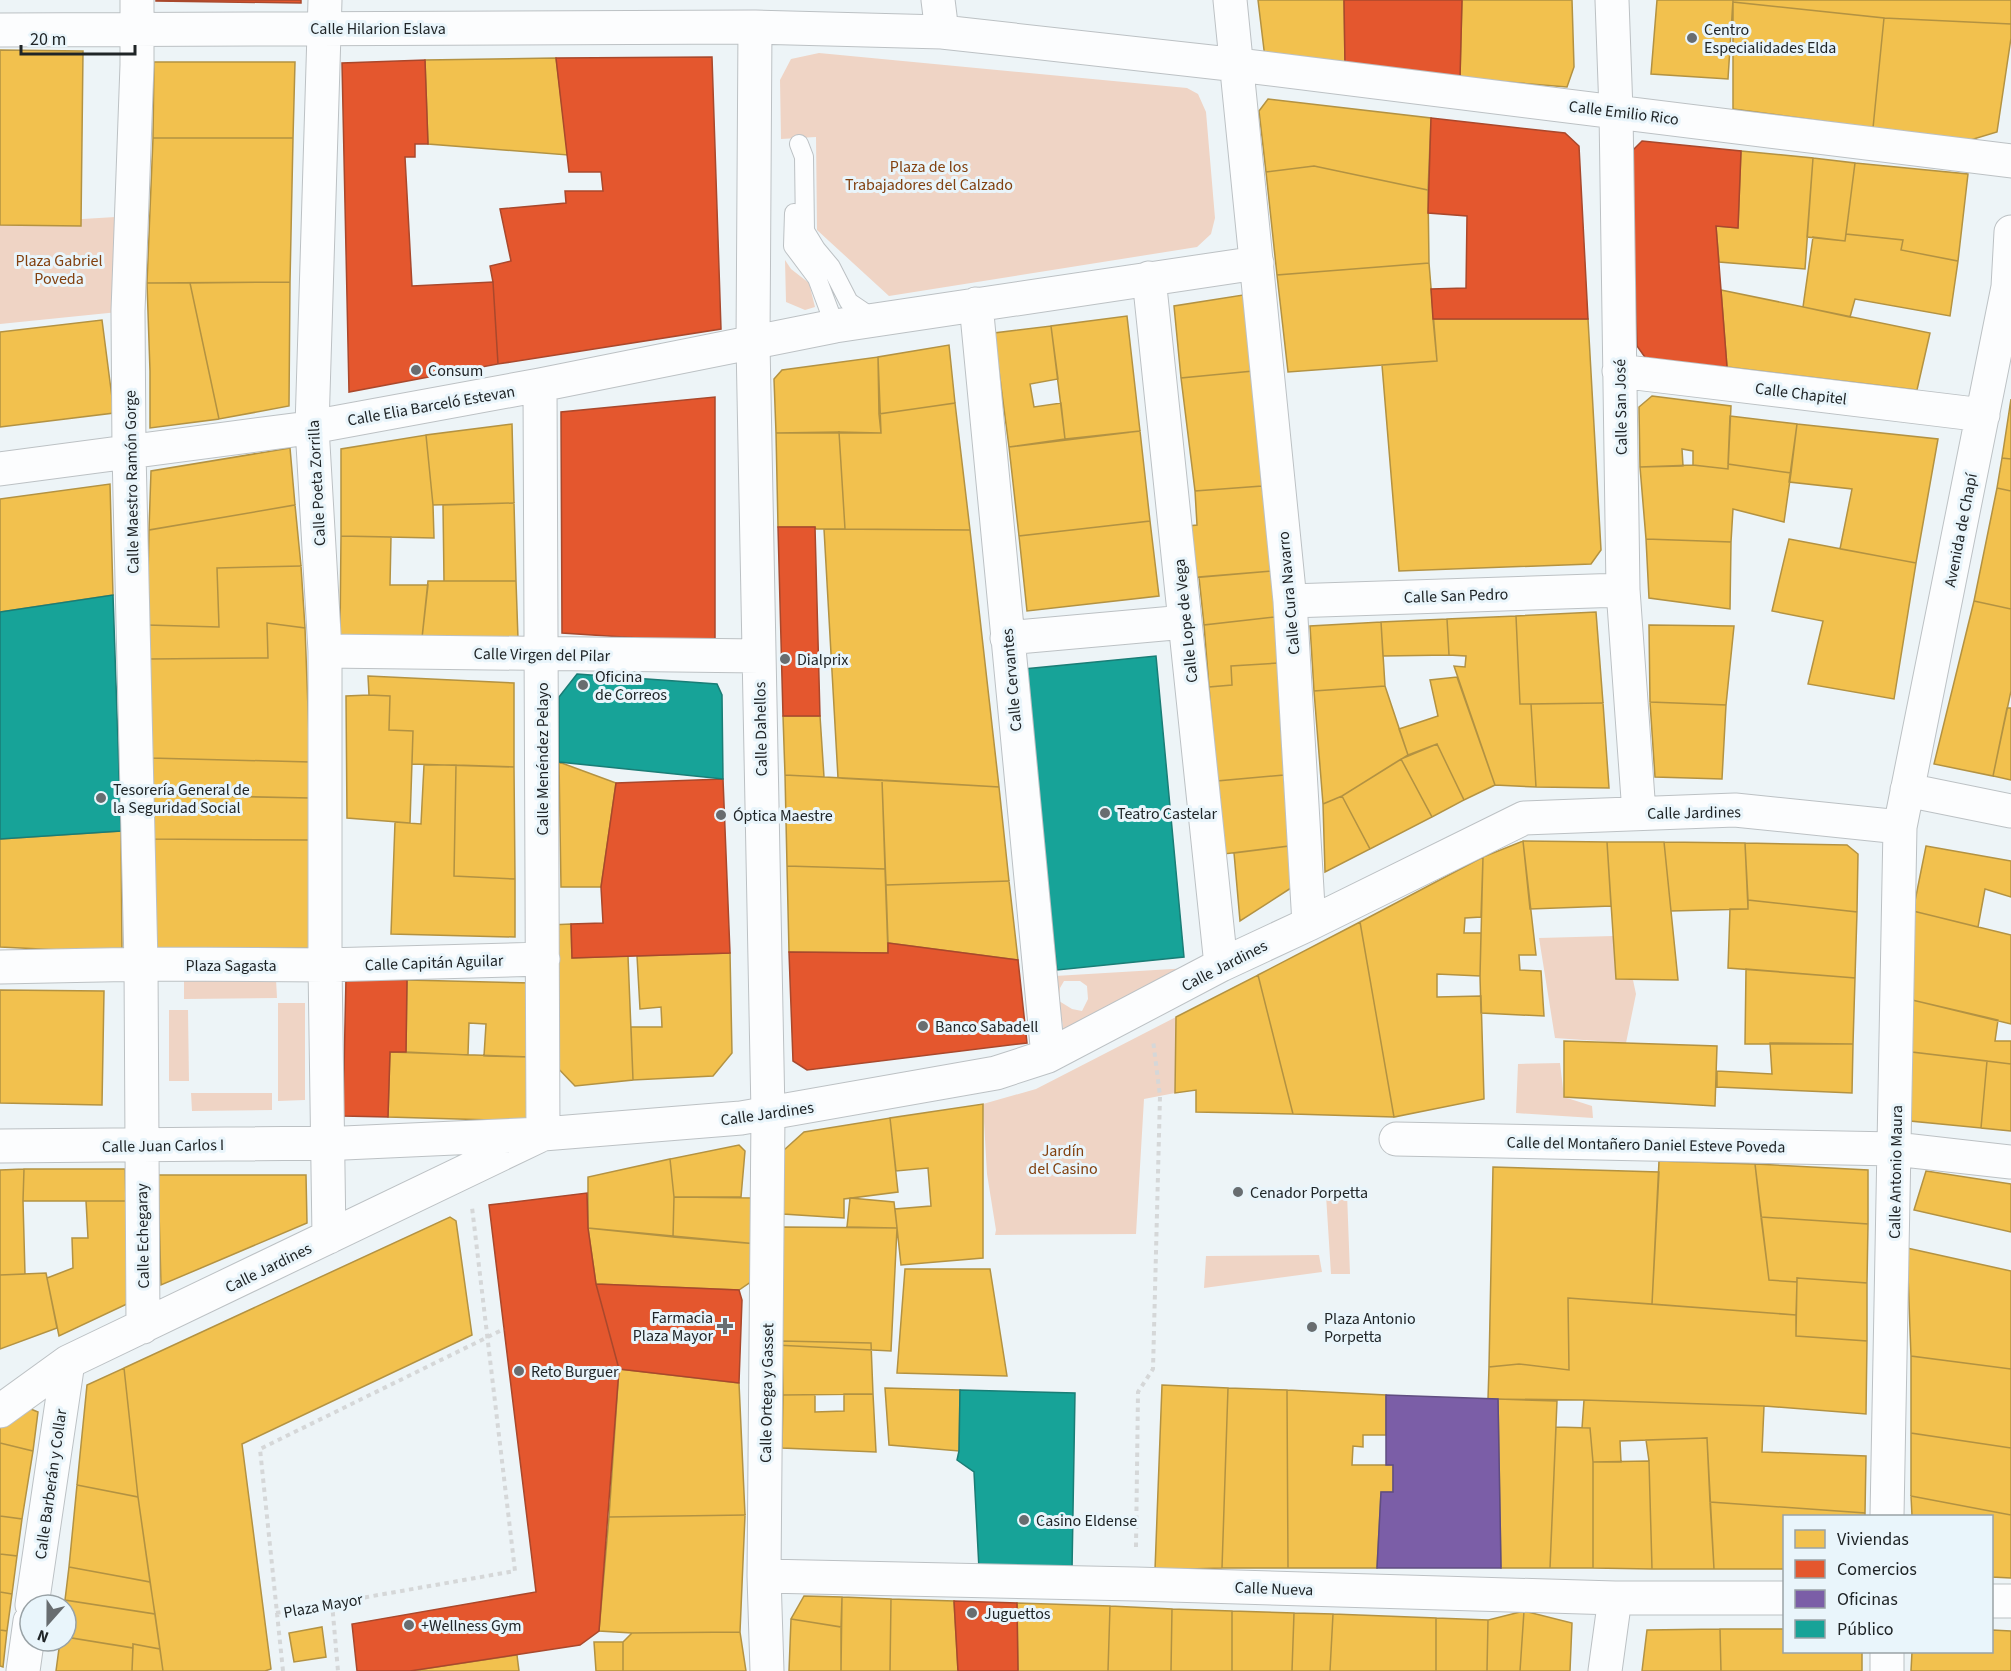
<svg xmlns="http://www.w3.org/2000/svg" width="2011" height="1671" viewBox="0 0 2011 1671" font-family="'Source Sans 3',sans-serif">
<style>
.green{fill:#efd4c5;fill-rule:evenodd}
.homes{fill:#f2c14e;stroke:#b39242;stroke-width:1.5}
.shops{fill:#e4572e;stroke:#a9482c;stroke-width:1.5}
.offices{fill:#7b5ea7;stroke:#604d81;stroke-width:1.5}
.public{fill:#17a398;stroke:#1a7d76;stroke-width:1.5}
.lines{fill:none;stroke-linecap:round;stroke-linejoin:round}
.lane-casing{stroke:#bcc1c4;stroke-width:20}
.street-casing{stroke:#bcc1c4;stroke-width:35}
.path{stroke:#d5d7d8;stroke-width:4;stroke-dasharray:4.5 4.5;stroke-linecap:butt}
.lane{stroke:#fcfdfe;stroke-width:18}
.street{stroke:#fcfdfe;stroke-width:33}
.poi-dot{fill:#686d70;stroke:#e9f5fb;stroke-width:2}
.labels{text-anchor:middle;stroke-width:6;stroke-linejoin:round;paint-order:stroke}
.street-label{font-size:16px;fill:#202527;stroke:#e9f5fb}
.poi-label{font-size:16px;fill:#202527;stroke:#e9f5fb;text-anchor:start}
.park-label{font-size:16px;fill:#82400f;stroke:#e9f5fb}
</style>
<rect width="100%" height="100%" fill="#edf4f7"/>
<path class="green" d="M819 53 1187 88 1198 94 1206 112 1215 218 1211 234 1197 247 889 296 817 230 816 137 781 139 780 80 791 59Z
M132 216 128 311 0 324V224Z
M785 260 791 269 809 283 815 307 805 310 786 302Z
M1613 936 1616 979 1633 980 1636 994 1626 1043 1555 1038 1539 938Z
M1189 968 1064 1033 1055 976ZM1064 981H1080L1087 986 1088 999 1082 1011 1072 1009 1059 1001 1060 988Z
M276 979 277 998 184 999V980Z
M278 1003H305V1100L278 1101Z
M169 1010H188L189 1081H169Z
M1176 1017 1175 1093 1144 1099 1136 1234 995 1235 996 1230 987 1174 983 1104 1036 1089Z
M1560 1063 1564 1097 1592 1106 1593 1118 1516 1113 1518 1064Z
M191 1093H272V1110L192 1111Z
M1347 1193 1350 1274H1331L1326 1195Z
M1319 1255 1322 1272 1204 1288 1206 1256Z"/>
<path class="homes" d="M1258 0H1344L1345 65 1265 58Z
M1462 0H1572L1574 67 1567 87 1460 78Z
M1657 0H1733L1728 79 1651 74Z
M1733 0H2011V24L1884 18 1733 2Z
M1733 2 1884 18 1873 128 1733 109Z
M1884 18 2011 24V38L1997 132 1967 141 1873 128Z
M0 50 83 51 81 226 0 225Z
M556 58 568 155 428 144 425 60Z
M154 62H295L293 138H153Z
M1268 99 1431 118 1428 190 1314 166 1266 172 1259 111Z
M153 138H293L290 282 147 283Z
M1741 151 1813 158 1805 269 1719 262 1716 226 1738 228Z
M1813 158 1855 163 1845 241 1807 237Z
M1855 163 1968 174 1958 261 1901 250 1903 240 1846 234Z
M1314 166 1428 190 1429 263 1277 275 1266 172Z
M1846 234 1903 240 1901 250 1958 261 1950 316 1855 299 1850 317 1803 307 1813 237 1845 241Z
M1429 263 1437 361 1288 372 1277 275Z
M290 282 289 406 219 419 190 283Z
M147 283H190L219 419 150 428V371Z
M1721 290 1930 333 1917 390 1727 367Z
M1243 295 1253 371 1181 378 1174 306Z
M1127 316 1140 431 1065 439 1051 326Z
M1433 319H1588L1601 550 1591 564 1399 571 1382 365 1437 361Z
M102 320 114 413 0 427V332Z
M1051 326 1058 379 1030 384 1034 407 1061 403 1065 439 1009 447 994 333Z
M949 345 955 403 879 414 878 357Z
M878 357 881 433H776L774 379 782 370Z
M1253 371 1262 486 1195 491 1181 378Z
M1652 396 1731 406 1728 469 1693 465V451L1682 449 1683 466 1640 467 1639 407Z
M2011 399V459L2002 458Z
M955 403 970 530 845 529 839 432 881 433 879 414Z
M1730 416 1797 424 1791 473 1728 464Z
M512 424 514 503 433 505 426 435Z
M1797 424 1938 439 1916 563 1840 549 1852 489 1789 482Z
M1140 431 1150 521 1019 536 1009 447Z
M839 432 845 529H816L815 527H778L776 433Z
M426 435 433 505 434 538 341 536V449Z
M290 448 295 505 149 530 151 471Z
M2002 458 2011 459V491L1997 488Z
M1728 464 1791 473 1784 522 1733 509 1731 542 1646 539 1640 467 1693 465 1728 469Z
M110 484 113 595 0 612V499Z
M1262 486 1272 571 1192 578 1188 526 1197 525 1195 491Z
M1997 488 2011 491V609L1974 601Z
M514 503 516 581H444L443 505Z
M295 505 301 566 217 568 219 627 147 625 149 530Z
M1150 521 1159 596 1027 611 1019 536Z
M824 529 970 530 999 787 838 778Z
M341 536 391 537 390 585H428L422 638 340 637Z
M1646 539 1731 542 1730 609 1649 598Z
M1789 539 1916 563 1894 699 1808 684 1823 621 1772 611Z
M301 566 305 628 267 623 268 658 149 659 147 625 219 627 217 568Z
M1272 571 1275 617 1204 625 1199 577Z
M428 581H516L518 639 422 638Z
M1974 601 2011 609V691L1993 776 1934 764Z
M1596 612 1603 703 1520 704 1516 616Z
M1516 616 1520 704H1531L1536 787 1495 785 1454 666 1465 667 1466 656 1449 655 1447 619Z
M1275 617 1278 663 1231 666 1232 685 1209 687 1204 625Z
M1447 619 1449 655 1383 656 1381 622Z
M1381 622 1385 686 1314 691 1310 626Z
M267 623 305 628 310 762 150 758 149 659 268 658Z
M1649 625 1734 626 1726 705 1650 702Z
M1278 663 1284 775 1217 781 1209 687 1232 685 1231 666Z
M368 676 514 683V767L412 764 413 731 389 730 390 696 369 695Z
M1457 677 1495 785 1464 800 1437 744 1408 755 1399 729 1438 716 1430 680Z
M1385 686 1408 755 1342 796 1323 804 1314 691Z
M369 695 390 696 389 730 413 731 410 823 347 818 346 696Z
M1650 702 1726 705 1722 779 1655 777Z
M1603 703 1609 788 1536 787 1531 704Z
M2007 708H2011V780L1993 776Z
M783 716H820L824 777 785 775Z
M1437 744 1464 800 1432 817 1401 759Z
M150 758 310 762 309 798 151 795Z
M1401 759 1432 817 1370 849 1342 796Z
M559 762 616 783 601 887H561Z
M424 765H456L454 876 515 879V937L391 934 395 822 421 824Z
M456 765 514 767 515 879 454 876Z
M785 775 882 780 885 869 787 866Z
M1284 775 1289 846 1224 854 1217 781Z
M882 780 999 787 1009 881 886 885Z
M145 794 309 798V840L146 839Z
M1342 796 1370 849 1325 872 1323 804Z
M121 831 122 953 0 947V839Z
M146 839 309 840V948L150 950Z
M1523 841 1536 955H1519L1520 970 1541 971 1544 1016 1481 1013 1480 976 1483 857Z
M1523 841 1607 842 1611 906 1530 909Z
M1607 842H1664L1678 980 1616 979Z
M1664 842 1745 843 1748 909 1671 911Z
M1745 843 1847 845 1858 854 1857 912 1748 900Z
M1289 846 1291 888 1240 921 1234 853Z
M1926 846 2011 861V897L1985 889 1978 927 1913 911Z
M1483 857 1481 917 1465 918 1464 933H1481L1480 976 1437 974V997L1481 996 1484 1099 1394 1117 1360 922Z
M787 866 885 869 888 953 789 952Z
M1009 881 1018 960 888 943 886 885Z
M1748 900 1857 912 1855 978 1728 968 1730 909H1748Z
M1913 911 2011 935V1024L1912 1000Z
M1360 922 1394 1117 1293 1114 1258 975Z
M571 924 572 958 628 956 633 1080 575 1086 552 1062 549 925Z
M730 953 732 1053 713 1076 633 1080 631 1027H662L661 1007 640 1009 637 956Z
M1746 969 1855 978 1853 1044H1745Z
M1258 975 1293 1114 1196 1112V1090L1175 1093 1176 1017Z
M407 980 532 983 530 1057 484 1056 486 1024 469 1023 468 1055 406 1052Z
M0 990 104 991 102 1105 0 1103Z
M1912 1000 1998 1020 1995 1041H2011V1064L1912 1052Z
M1564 1041 1717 1046 1715 1106 1564 1097Z
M1770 1043 1853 1044 1852 1093 1717 1087V1071L1772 1074Z
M390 1052 530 1057 527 1121 388 1117Z
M1912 1052 1987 1061 1981 1128 1910 1121Z
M1987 1061 2011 1064V1131L1981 1128Z
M983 1104V1258L901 1265 895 1209 931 1206 928 1168 896 1171 890 1118Z
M890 1118 898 1192 844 1199V1218L783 1214 784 1150 804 1132Z
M739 1145 745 1151 741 1197H674L670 1159Z
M670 1159 674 1197 673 1237 588 1228V1177Z
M1659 1161 1755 1164 1769 1280 1797 1282 1796 1315 1652 1304Z
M1755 1164 1868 1170V1224L1761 1217Z
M1493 1167 1659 1172 1652 1304 1568 1298 1569 1370 1519 1364 1489 1367Z
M24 1169H125L126 1201H23Z
M24 1169 23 1201 25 1274 0 1275V1170Z
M1926 1171 2011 1184V1232L1914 1210Z
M158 1175H306L307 1223 161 1285Z
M674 1197 759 1198 757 1244 673 1237Z
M850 1198 894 1202 897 1228 847 1227Z
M86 1201H126L129 1303 59 1336 47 1278 73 1268 72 1238H88Z
M450 1217 456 1221 472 1335 242 1444 271 1669 265 1671H163L138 1497 124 1368Z
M1761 1217 1868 1224 1867 1283 1797 1278V1282L1769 1280Z
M783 1227 897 1228 891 1351 776 1345Z
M588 1228 757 1244 755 1279 739 1290 596 1284Z
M1907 1248 2011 1271V1369L1911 1356Z
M905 1269H990L1007 1376 897 1373Z
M46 1273 57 1328 0 1349V1275Z
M1797 1278 1867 1283V1341L1796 1336Z
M1568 1298 1796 1315V1336L1867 1341 1866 1414 1764 1406 1584 1400 1488 1399 1489 1367 1519 1364 1569 1370Z
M782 1341 871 1343 873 1394 783 1395Z
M1911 1356 2011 1369V1448L1911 1433Z
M124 1368 138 1497 77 1485 87 1385Z
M619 1369 739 1383 745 1515 609 1517Z
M1162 1385 1228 1388 1222 1568 1155 1570Z
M885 1388 960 1390 959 1451 889 1445Z
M1228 1388 1287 1390 1288 1568H1222Z
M1287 1390 1386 1395V1435H1363V1447L1353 1446 1352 1465H1393V1492H1381L1377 1568H1288Z
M844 1394H873L876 1452 782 1448 783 1395H815V1412L844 1411Z
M1498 1399 1557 1401 1550 1568H1501Z
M1584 1400 1764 1406 1762 1452 1866 1456 1865 1513 1710 1502 1707 1438 1620 1441 1621 1462H1593L1590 1428H1582Z
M26 1407 38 1412 33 1451 0 1443V1426Z
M1556 1427 1590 1428 1593 1462V1568H1550Z
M1911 1433 2011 1448V1515L1911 1496Z
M1707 1438 1714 1569H1652L1649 1461 1646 1440Z
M0 1443 33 1451 22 1519 0 1516Z
M1649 1461 1652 1569 1593 1568V1462Z
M77 1485 138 1497 150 1582 69 1567Z
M1911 1496 2011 1515V1578L1992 1577V1516H1912Z
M1710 1502 1865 1513V1516H1784V1569H1714Z
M745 1515 740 1632 632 1633 599 1631 609 1517Z
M0 1516 22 1519 17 1556 0 1554Z
M0 1554 17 1556 12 1594 0 1592Z
M69 1567 150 1582 155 1614 65 1600Z
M0 1592 12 1594 7 1631 0 1630Z
M804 1596 842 1597 841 1627 791 1619Z
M842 1597 891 1599 890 1671H841Z
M891 1599 954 1601 958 1671H890Z
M65 1600 155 1614 160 1649 133 1644V1648L66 1637Z
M1017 1603 1110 1606 1108 1671H1018Z
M1110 1606 1172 1609 1171 1671H1108Z
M1172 1609 1232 1611V1671H1171Z
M1232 1611 1294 1613 1292 1671H1232Z
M1524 1611 1572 1623 1570 1671H1520Z
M1524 1611 1520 1671H1487L1488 1620Z
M1294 1613 1333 1614 1330 1671H1292Z
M1333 1614 1436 1618V1671H1330Z
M1436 1618 1488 1620 1487 1671H1436Z
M791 1619 841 1627V1671H789Z
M322 1627 326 1657 294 1662 289 1633Z
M1720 1629H1784V1652H1862V1671H1721Z
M1720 1629 1721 1671H1642L1647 1630Z
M0 1630 7 1631 3 1667 0 1666Z
M1992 1630 2011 1631V1671H1911L1912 1652H1992Z
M740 1632 746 1671H623V1642L632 1633Z
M66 1637 133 1648 132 1671H56L60 1641H66Z
M594 1642H623V1671H596Z
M133 1644 160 1649 163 1671H132Z
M517 1655 519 1671H410Z"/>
<path class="shops" d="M156 0H301V3L156 1Z
M1344 0H1462L1460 78 1345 65Z
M712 57 721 329 498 364 493 282 490 266 511 261 500 209 566 203 565 191H603L601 172H569L556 58Z
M425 60 428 144H415V157H405L412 286 493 282 498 364 349 392 342 63Z
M1431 118 1565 133 1579 146 1588 319H1433L1431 289 1466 288 1467 216 1428 213Z
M1642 141 1741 151 1738 228 1716 226 1727 367 1647 360 1637 346 1631 152Z
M715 397V643L562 633 561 412Z
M778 527H815L820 716H783Z
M723 779 730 953 572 958 571 924 603 923 601 887 616 783Z
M888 943 1018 960 1027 1043 807 1070 793 1061 789 952 888 953Z
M346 978 407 980 406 1052H390L388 1117 343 1116Z
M587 1193 588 1228 596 1284 619 1369 599 1631 580 1645 410 1671H357L352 1624 536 1592 489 1205Z
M596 1284 739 1290 742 1300 739 1383 619 1369Z
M954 1601 1017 1603 1018 1671H958Z"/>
<path class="offices" d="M1386 1395 1498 1399 1501 1568H1377L1381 1492H1393V1465H1386Z"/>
<path class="public" d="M113 595 121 831 0 839V612Z
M1156 656 1184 957 1057 970 1024 669Z
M577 674 717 684 722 695 723 779 559 762V697Z
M960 1390 1075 1393 1072 1571 979 1569 974 1472 957 1460 959 1451Z"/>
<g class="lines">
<g class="lane-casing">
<path id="lane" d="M799 144 804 157 805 231 816 249 831 267 849 302 874 319
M794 213 793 246 817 278 835 326"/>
</g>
<g class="street-casing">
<path id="street" d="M137 0V65L128 311 129 452 141 964 143 1327
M325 0 312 427 325 651V965L329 1237
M938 0 942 32
M1230 0 1290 601 1309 924
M1612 0 1616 111 1623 590 1639 813
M755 27 753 343 768 1114 764 1576 767 1671
M0 30 755 27 942 32 1238 65 2011 161
M1149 278 1221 965
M976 304 1048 1056
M1619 371 1983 415
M0 469 301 429 540 385 835 326 1257 263
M1290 601 1623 590
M1007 638 1185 622
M325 651 759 656
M1907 790 2011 811
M0 967 151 964 325 965 543 959
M1396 1139 1895 1149 2011 1162
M0 1146 344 1143 543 1134 540 385
M0 1411 68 1362 543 1134 741 1118 996 1073 1048 1056 1221 965 1309 924 1524 818 1735 810 1900 827
M1887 1516 1900 827 2008 287 2011 232
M764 1576 1136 1584 1615 1598H1784
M1992 1601H2011
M32 1605 68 1362
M1887 1652V1671
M23 1671 30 1621
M1605 1671 1615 1598"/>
</g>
<path class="path" d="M1136 1547 1138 1392 1153 1369 1160 1096 1153 1040
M332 1603 338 1671
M276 1613 515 1571 472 1207
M283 1671 260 1449 504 1329"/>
<use href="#lane" class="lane"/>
<use href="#street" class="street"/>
</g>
<g class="poi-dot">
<circle cx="1692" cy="38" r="6"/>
<circle cx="416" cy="370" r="6"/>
<circle cx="785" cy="659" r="6"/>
<circle cx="583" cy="685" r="6"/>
<circle cx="101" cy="798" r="6"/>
<circle cx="1105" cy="813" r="6"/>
<circle cx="721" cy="815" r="6"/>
<circle cx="923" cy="1026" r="6"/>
<circle cx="1238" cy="1192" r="6"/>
<path d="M722 1317h6v6h6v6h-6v6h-6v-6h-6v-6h6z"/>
<circle cx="1312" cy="1327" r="6"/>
<circle cx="519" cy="1371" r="6"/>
<circle cx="1024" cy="1520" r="6"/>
<circle cx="972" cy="1613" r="6"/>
<circle cx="409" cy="1625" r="6"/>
</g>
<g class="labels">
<g class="street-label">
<text x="378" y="34">Calle Hilarion Eslava</text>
<text transform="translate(1624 112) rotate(7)" y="6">Calle Emilio Rico</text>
<text transform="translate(1801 393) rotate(7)" y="6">Calle Chapitel</text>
<text transform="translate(431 405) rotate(-10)" y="6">Calle Elia Barceló Estevan</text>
<text transform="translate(1620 407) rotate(-91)" y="6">Calle San José</text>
<text transform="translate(131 482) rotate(-91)" y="6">Calle Maestro Ramón Gorge</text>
<text transform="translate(316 483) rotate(-93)" y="6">Calle Poeta Zorrilla</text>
<text transform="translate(1960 530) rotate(-79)" y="6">Avenida de Chapí</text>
<text transform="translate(1288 593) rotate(-95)" y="6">Calle Cura Navarro</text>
<text transform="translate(1456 595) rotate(-2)" y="6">Calle San Pedro</text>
<text transform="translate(1185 621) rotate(-96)" y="6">Calle Lope de Vega</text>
<text transform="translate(542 654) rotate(1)" y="6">Calle Virgen del Pilar</text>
<text transform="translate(1011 680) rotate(-95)" y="6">Calle Cervantes</text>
<text transform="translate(760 729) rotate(-91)" y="6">Calle Dahellos</text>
<text transform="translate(542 759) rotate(-90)" y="6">Calle Menéndez Pelayo</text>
<text transform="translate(1694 812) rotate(-1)" y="6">Calle Jardines</text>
<text transform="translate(434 962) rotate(-2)" y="6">Calle Capitán Aguilar</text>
<text x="231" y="971">Plaza Sagasta</text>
<text transform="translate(1224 965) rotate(-27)" y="6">Calle Jardines</text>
<text transform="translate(767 1113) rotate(-8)" y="6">Calle Jardines</text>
<text transform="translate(1646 1144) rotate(1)" y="6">Calle del Montañero Daniel Esteve Poveda</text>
<text transform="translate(163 1145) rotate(-1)" y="6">Calle Juan Carlos I</text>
<text transform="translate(1895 1172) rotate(-89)" y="6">Calle Antonio Maura</text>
<text transform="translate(142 1236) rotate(-91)" y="6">Calle Echegaray</text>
<text transform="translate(268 1267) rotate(-26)" y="6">Calle Jardines</text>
<text transform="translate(766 1393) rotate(-89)" y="6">Calle Ortega y Gasset</text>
<text transform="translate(50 1484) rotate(-82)" y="6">Calle Barberán y Collar</text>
<text transform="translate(1274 1588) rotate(2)" y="6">Calle Nueva</text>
<text transform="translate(323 1605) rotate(-10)" y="6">Plaza Mayor</text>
</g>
<g class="poi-label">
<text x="1704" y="35">Centro<tspan x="1704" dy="18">Especialidades Elda</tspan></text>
<text x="428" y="376">Consum</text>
<text x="797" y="665">Dialprix</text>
<text x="595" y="682">Oficina<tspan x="595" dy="18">de Correos</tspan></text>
<text x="113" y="795">Tesorería General de<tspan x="113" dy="18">la Seguridad Social</tspan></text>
<text x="1117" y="819">Teatro Castelar</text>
<text x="733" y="821">Óptica Maestre</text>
<text x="935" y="1032">Banco Sabadell</text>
<text x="1250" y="1198">Cenador Porpetta</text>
<text x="713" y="1323" text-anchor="end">Farmacia<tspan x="713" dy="18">Plaza Mayor</tspan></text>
<text x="1324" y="1324">Plaza Antonio<tspan x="1324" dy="18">Porpetta</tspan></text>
<text x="531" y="1377">Reto Burguer</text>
<text x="1036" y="1526">Casino Eldense</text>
<text x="984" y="1619">Juguettos</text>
<text x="421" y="1631">+Wellness Gym</text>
</g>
<g class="park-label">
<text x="929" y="172">Plaza de los<tspan x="929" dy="18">Trabajadores del Calzado</tspan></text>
<text x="59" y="266">Plaza Gabriel<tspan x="59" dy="18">Poveda</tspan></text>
<text x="1063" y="1156">Jardín<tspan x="1063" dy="18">del Casino</tspan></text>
</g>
</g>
<rect x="1783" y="1515" width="210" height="138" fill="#e9f5fb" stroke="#99a2a6" stroke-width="1.5"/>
<rect x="1795" y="1530" width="30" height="18" fill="#f2c14e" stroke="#99a2a6" stroke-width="1.5"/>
<text x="1837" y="1545" font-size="18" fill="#202527">Viviendas</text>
<rect x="1795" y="1560" width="30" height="18" fill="#e4572e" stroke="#99a2a6" stroke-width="1.5"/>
<text x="1837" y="1575" font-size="18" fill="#202527">Comercios</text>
<rect x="1795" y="1590" width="30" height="18" fill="#7b5ea7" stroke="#99a2a6" stroke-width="1.5"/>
<text x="1837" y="1605" font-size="18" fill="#202527">Oficinas</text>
<rect x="1795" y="1620" width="30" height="18" fill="#17a398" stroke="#99a2a6" stroke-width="1.5"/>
<text x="1837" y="1635" font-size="18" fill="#202527">Público</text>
<g transform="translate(48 1623) rotate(201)"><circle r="28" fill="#e9f5fb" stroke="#99a2a6" stroke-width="1.5"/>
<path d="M0-4.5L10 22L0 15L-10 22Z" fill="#686d70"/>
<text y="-9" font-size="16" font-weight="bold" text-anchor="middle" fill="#202527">N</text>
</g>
<path d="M21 45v9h114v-9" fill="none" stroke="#202527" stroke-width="3"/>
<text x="30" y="45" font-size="18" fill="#202527" stroke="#e9f5fb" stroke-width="4.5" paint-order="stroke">20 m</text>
</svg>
